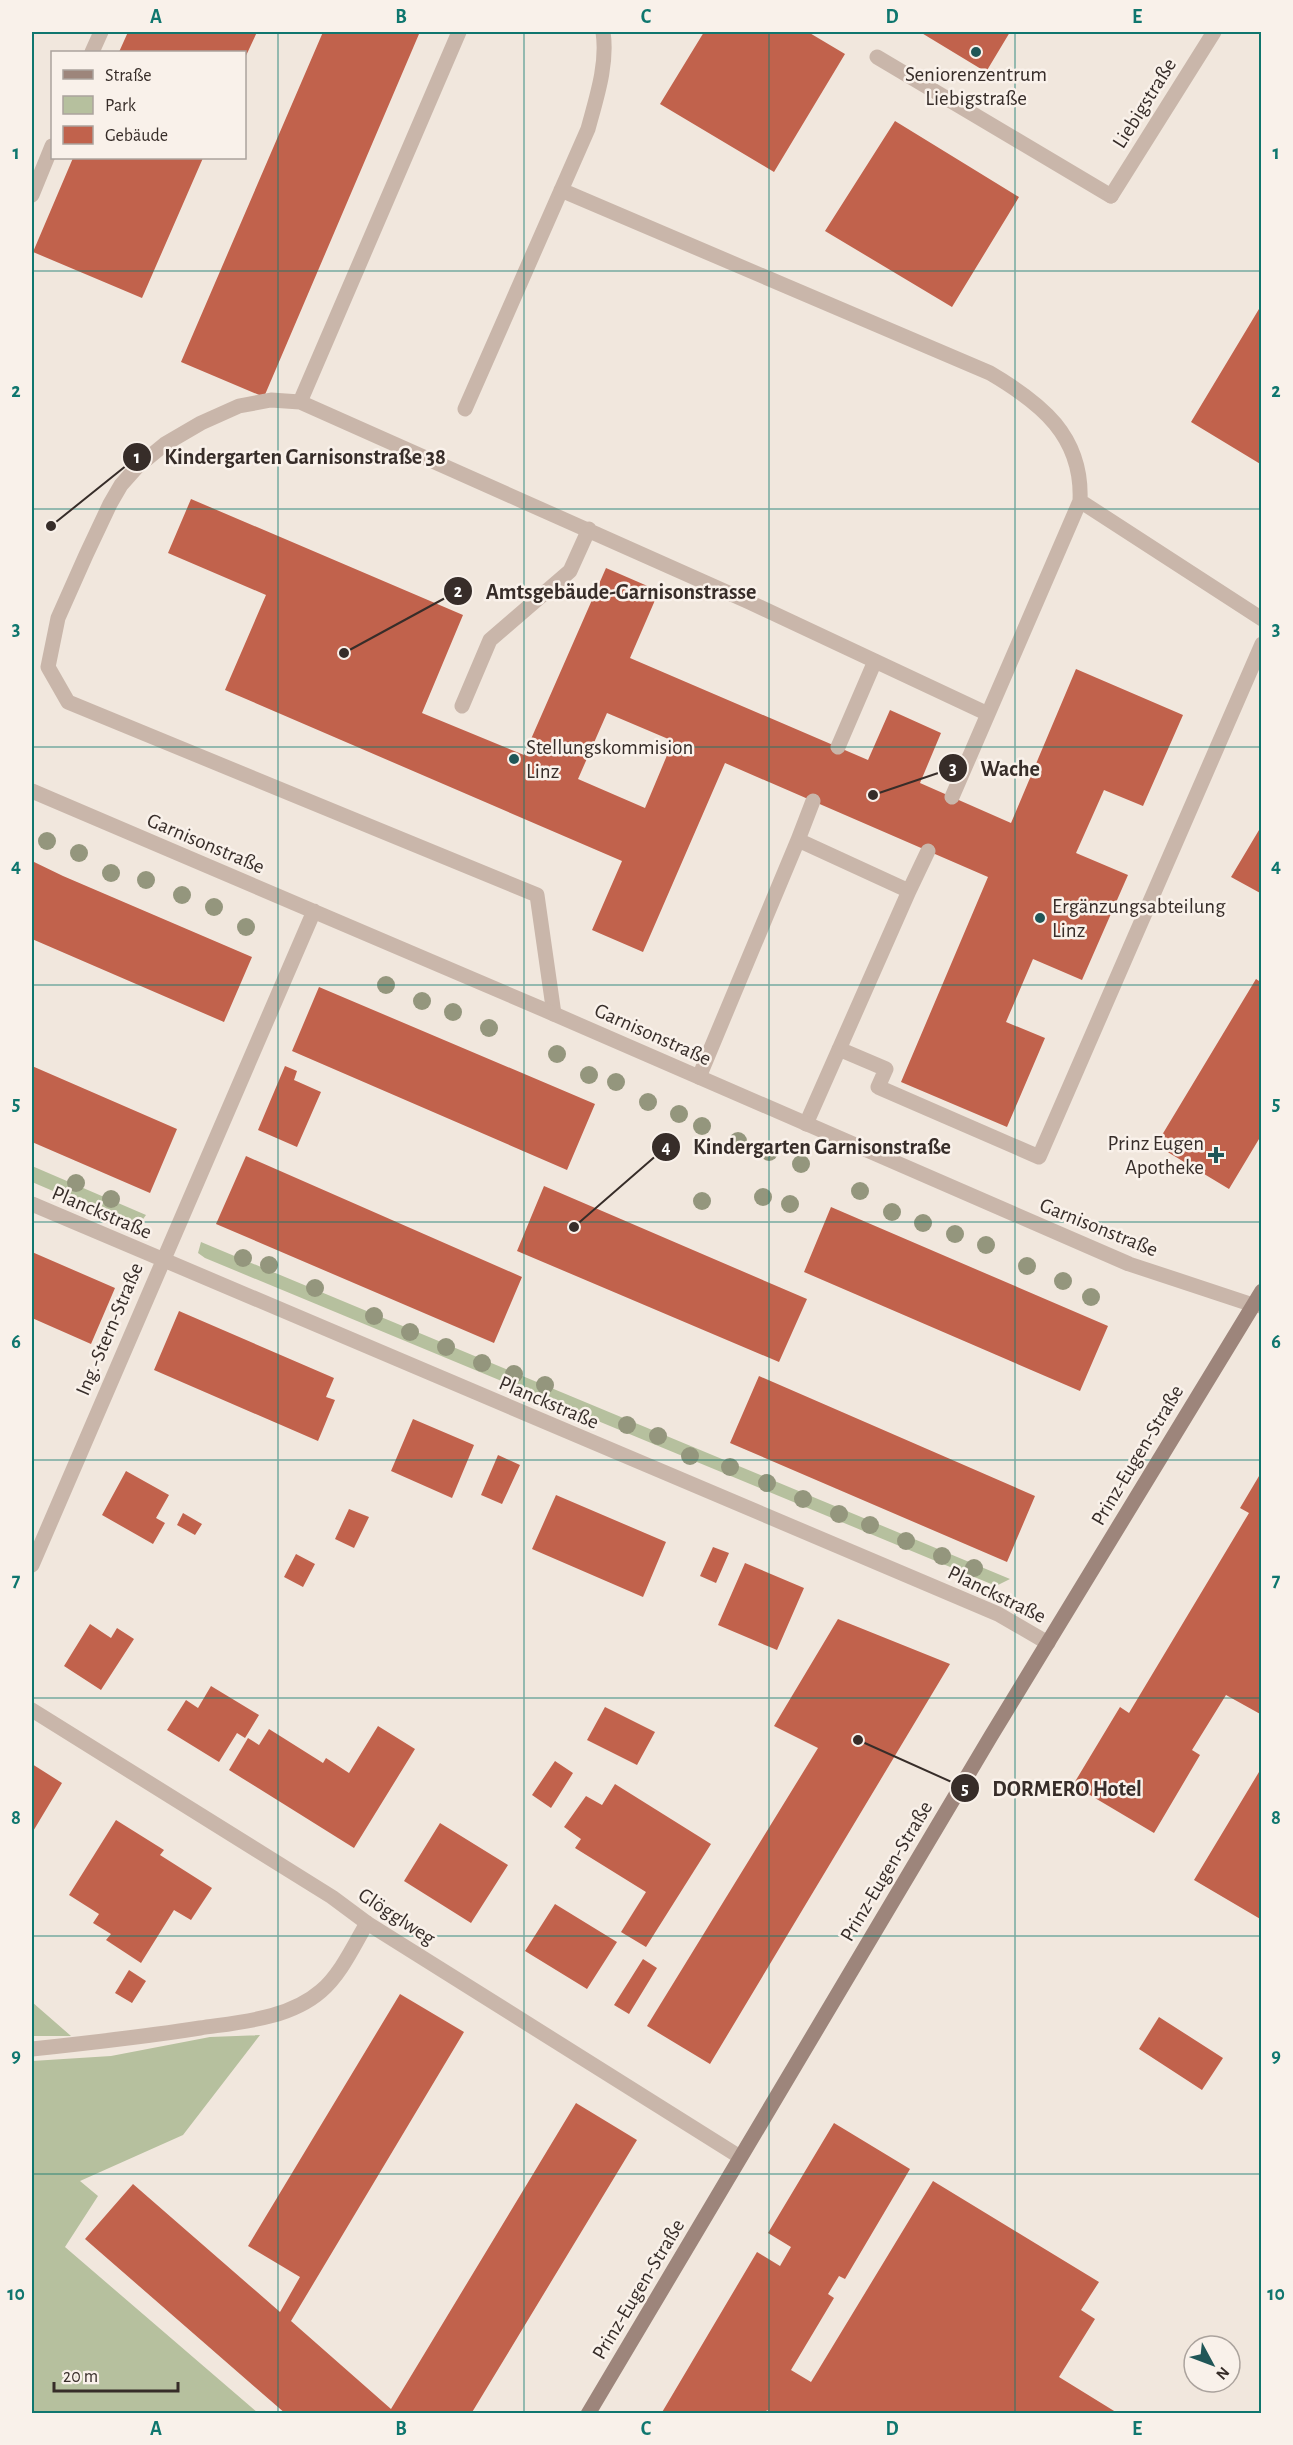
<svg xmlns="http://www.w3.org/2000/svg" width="1293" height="2445" viewBox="0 0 1293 2445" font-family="'Alegreya Sans',sans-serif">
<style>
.green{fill:#b6c09e}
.building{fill:#c1624c;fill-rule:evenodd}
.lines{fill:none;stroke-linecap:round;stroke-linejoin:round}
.lane{stroke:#c9b6aa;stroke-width:15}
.street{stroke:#c9b6aa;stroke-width:15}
.secondary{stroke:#9d857b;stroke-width:15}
.tree{fill:#94967d}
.grid{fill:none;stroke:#0f766e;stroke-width:1.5;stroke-opacity:0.55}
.poi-dot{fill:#205657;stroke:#f9f1ea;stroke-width:2}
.labels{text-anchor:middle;stroke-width:5;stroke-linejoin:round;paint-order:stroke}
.poi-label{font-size:21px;fill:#372d29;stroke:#f9f1ea;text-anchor:start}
.street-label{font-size:21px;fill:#372d29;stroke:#f9f1ea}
.leader{fill:none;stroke:#372d29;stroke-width:2}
.callout-dot{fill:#372d29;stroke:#f9f1ea;stroke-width:2}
.mark-label{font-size:18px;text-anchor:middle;font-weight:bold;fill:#fff}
.callout-label{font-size:22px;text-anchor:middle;font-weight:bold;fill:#372d29;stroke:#f9f1ea;stroke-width:5;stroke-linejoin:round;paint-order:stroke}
.neatline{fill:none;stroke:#0f766e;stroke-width:2}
.grid-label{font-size:20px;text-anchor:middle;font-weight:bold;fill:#0f766e}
</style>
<rect width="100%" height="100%" fill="#f1e7dd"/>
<path class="green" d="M32 1166 146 1215 138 1226 130 1224 32 1182Z
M201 1242 1010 1579 996 1586 205 1258 198 1253Z
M32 2002 71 2036H32Z
M260 2035 183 2135 80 2181 98 2196 65 2247 258 2413H32V2061L111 2056 210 2037Z"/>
<path class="building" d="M128 32H257L244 60V52H119Z
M323 32H414L419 34 264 397 181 362Z
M704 32H808L845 54 774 172 660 104Z
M920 32H1010L986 72Z
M895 121 1019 197 952 307 825 231Z
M73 158H203L142 298 33 252Z
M1262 304V465L1191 422Z
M191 499 463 615 422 713 524 755 606 568 659 591 630 658 868 760 890 710 941 733 920 783 1011 823 1076 669 1183 715 1143 806 1104 790 1076 853 1128 875 1082 980 1033 959 1006 1022 1045 1038 1007 1127 901 1082 988 877 725 763 643 952 592 930 622 861 225 690 266 595 168 553ZM607 713 673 741 645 808 578 779Z
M1262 825V894L1231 877Z
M32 861 63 876 252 957 224 1022 32 939Z
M1256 979 1262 983V1134L1229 1189 1156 1145Z
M319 987 595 1104 567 1170 292 1051Z
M32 1066 177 1129 150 1193 32 1142Z
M285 1066 297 1071 294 1080 321 1092 297 1147 258 1130Z
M246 1156 522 1277 494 1343 216 1224Z
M544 1186 807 1299 779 1362 517 1251Z
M831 1207 1108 1326 1080 1391 804 1272Z
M32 1252 115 1288 91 1344 32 1318Z
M179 1311 334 1378 326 1397 335 1400 318 1441 154 1370Z
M759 1376 1035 1496 1007 1562 730 1443Z
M413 1419 474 1445 452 1498 391 1471Z
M498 1455 520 1465 502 1504 481 1495Z
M126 1471 169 1495 156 1518 165 1523 153 1544 102 1515Z
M1262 1471V1715L1226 1695 1192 1750 1200 1755 1154 1833 1073 1785 1120 1707 1129 1713 1249 1513 1240 1508Z
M556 1495 666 1542 643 1597 532 1549Z
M349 1509 369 1517 354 1548 335 1539Z
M183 1513 202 1524 195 1535 177 1525Z
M713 1547 729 1553 716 1583 700 1576Z
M296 1554 315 1564 303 1587 284 1577Z
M745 1563 804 1588 777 1650 718 1625Z
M838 1619 950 1664 710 2064 647 2026 818 1748 774 1726Z
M90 1624 111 1638 117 1628 134 1639 101 1690 64 1666Z
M211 1686 259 1715 245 1738 237 1733 219 1762 167 1730 186 1700 198 1708Z
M605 1707 655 1732 637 1765 587 1740Z
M378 1726 415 1749 354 1848 229 1770 248 1738 259 1745 269 1729 323 1763 326 1758 349 1773Z
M555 1761 573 1773 551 1808 532 1795Z
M32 1764 62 1783 32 1833Z
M1262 1767V1920L1194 1880Z
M615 1784 711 1844 646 1947 621 1932 646 1892 575 1848 581 1839 564 1827 586 1796 602 1805Z
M116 1820 164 1850 160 1855 212 1888 191 1920 174 1910 141 1963 106 1940 111 1934 93 1923 99 1914 69 1895Z
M440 1823 508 1865 471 1923 404 1881Z
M555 1904 617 1942 587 1989 525 1951Z
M643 1959 657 1968 629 2014 614 2005Z
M129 1970 146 1981 132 2003 115 1993Z
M400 1994 464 2032 291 2321 391 2409 576 2103 637 2140 471 2414H286L85 2239 133 2184 280 2312 300 2277 248 2246Z
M1159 2017 1223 2058 1202 2090 1139 2049Z
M834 2123 910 2169 845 2279 839 2276 828 2294 834 2298 791 2370 811 2382 933 2181 1099 2282 1081 2310 1095 2319 1059 2377 1119 2414H772L767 2410 765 2414H661L757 2252 780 2266 791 2247 768 2233Z"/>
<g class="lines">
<path class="lane" d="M92 52 101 32
M877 57 1111 196
M561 190 990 373C1041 403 1083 436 1080 501L1262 619
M32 195 52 146
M300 402 459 32
M465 409 588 129C596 99 608 64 603 32
M462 706 490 640 570 571 589 529
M838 747 875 661
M952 797 988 714
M798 840 813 801
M909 891 928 851
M554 1014 537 895 68 702 48 667 58 618 86 555 110 504 121 485 137 467 165 444 201 423 239 406 271 400 300 402 749 602 988 714 1080 501
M839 1049 886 1069 878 1087 1039 1157 1262 644
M699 1077 798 840 909 891 806 1124
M32 2049C88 2043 144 2037 200 2028 240 2022 289 2019 321 1991 341 1974 354 1945 367 1923"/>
<path class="street" d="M1111 196 1214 32
M32 791 554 1014 1129 1264 1253 1305 1262 1306
M32 1204 998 1614 1048 1643
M32 1565 314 911
M32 1710 332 1897 367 1923 740 2157"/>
<path class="secondary" d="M588 2414 991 1736 1262 1291"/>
</g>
<g class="tree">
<circle cx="47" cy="841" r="9"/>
<circle cx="79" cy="853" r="9"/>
<circle cx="111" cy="873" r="9"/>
<circle cx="146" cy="880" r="9"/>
<circle cx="182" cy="895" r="9"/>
<circle cx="214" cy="907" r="9"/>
<circle cx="246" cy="927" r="9"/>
<circle cx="386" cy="985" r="9"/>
<circle cx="422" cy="1001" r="9"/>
<circle cx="453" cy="1012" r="9"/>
<circle cx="489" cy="1028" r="9"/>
<circle cx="557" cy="1054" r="9"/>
<circle cx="589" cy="1075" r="9"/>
<circle cx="616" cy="1082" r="9"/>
<circle cx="648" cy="1102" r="9"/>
<circle cx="679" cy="1114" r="9"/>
<circle cx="702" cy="1126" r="9"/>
<circle cx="738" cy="1141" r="9"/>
<circle cx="769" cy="1152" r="9"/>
<circle cx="801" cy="1164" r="9"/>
<circle cx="76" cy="1183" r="9"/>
<circle cx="860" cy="1191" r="9"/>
<circle cx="763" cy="1197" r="9"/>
<circle cx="111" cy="1199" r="9"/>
<circle cx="702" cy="1201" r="9"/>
<circle cx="790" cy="1204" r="9"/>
<circle cx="892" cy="1212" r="9"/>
<circle cx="923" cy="1223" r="9"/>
<circle cx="955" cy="1234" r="9"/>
<circle cx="986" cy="1245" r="9"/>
<circle cx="243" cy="1258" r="9"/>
<circle cx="269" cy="1265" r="9"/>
<circle cx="1027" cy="1266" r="9"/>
<circle cx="1063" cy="1281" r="9"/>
<circle cx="315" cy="1288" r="9"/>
<circle cx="1091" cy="1297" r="9"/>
<circle cx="374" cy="1316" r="9"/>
<circle cx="410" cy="1332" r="9"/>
<circle cx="446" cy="1347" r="9"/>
<circle cx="482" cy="1363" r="9"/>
<circle cx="514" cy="1374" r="9"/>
<circle cx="545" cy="1385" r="9"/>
<circle cx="627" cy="1425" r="9"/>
<circle cx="658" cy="1436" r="9"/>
<circle cx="690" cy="1456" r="9"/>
<circle cx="730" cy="1467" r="9"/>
<circle cx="767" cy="1483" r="9"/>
<circle cx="803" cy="1499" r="9"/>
<circle cx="839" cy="1514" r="9"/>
<circle cx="870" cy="1525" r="9"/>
<circle cx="906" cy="1541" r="9"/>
<circle cx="942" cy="1556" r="9"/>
<circle cx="974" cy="1568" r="9"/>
</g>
<path class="grid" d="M278 32V2414M524 32V2414M769 32V2414M1015 32V2414M32 271H1262M32 509H1262M32 747H1262M32 985H1262M32 1222H1262M32 1460H1262M32 1698H1262M32 1936H1262M32 2174H1262"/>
<g class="poi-dot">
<circle cx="976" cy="52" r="6"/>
<circle cx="514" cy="759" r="6"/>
<circle cx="1040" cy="918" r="6"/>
<path d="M1213 1146h6v6h6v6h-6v6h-6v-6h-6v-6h6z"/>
</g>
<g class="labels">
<g class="poi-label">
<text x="976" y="81" text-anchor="middle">Seniorenzentrum<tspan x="976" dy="24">Liebigstraße</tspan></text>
<text x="526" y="754">Stellungskommision<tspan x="526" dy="24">Linz</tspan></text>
<text x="1052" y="913">Ergänzungsabteilung<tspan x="1052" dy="24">Linz</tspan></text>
<text x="1204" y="1150" text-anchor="end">Prinz Eugen<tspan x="1204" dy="24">Apotheke</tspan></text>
</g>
<g class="street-label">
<text transform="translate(1144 103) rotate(-58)" y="7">Liebigstraße</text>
<text transform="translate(206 843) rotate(23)" y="7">Garnisonstraße</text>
<text transform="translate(653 1034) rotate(24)" y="7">Garnisonstraße</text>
<text transform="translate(102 1212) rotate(23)" y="7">Planckstraße</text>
<text transform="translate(1099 1227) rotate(22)" y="7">Garnisonstraße</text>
<text transform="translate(109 1329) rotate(-67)" y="7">Ing.-Stern-Straße</text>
<text transform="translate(549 1402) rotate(23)" y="7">Planckstraße</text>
<text transform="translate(1137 1455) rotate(-59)" y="7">Prinz-Eugen-Straße</text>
<text transform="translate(997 1594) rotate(26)" y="7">Planckstraße</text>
<text transform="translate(886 1871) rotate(-59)" y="7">Prinz-Eugen-Straße</text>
<text transform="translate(397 1916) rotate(33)" y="7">Glögglweg</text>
<text transform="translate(638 2289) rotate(-59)" y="7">Prinz-Eugen-Straße</text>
</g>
</g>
<path class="leader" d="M51 526L137 457M344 653L458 591M873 795L953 768M574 1227L666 1147M858 1740L965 1788"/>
<g class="callout-dot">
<circle cx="51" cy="526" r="6"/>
<circle cx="344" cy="653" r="6"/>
<circle cx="873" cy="795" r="6"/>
<circle cx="574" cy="1227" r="6"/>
<circle cx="858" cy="1740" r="6"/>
<circle cx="137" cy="457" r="15"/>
<circle cx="458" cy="591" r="15"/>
<circle cx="953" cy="768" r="15"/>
<circle cx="666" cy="1147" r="15"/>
<circle cx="965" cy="1788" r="15"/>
</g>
<g class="mark-label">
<text x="137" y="463">1</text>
<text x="458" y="597">2</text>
<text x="953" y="774">3</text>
<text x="666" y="1153">4</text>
<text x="965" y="1794">5</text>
</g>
<g class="callout-label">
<text x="305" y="464">Kindergarten Garnisonstraße 38</text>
<text x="621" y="599">Amtsgebäude-Garnisonstrasse</text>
<text x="1010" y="776">Wache</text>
<text x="822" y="1154">Kindergarten Garnisonstraße</text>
<text x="1067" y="1796">DORMERO Hotel</text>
</g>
<rect width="1293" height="2445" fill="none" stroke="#f9f1ea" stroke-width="66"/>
<rect x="51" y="51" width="195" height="108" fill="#f9f1ea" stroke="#aba39d" stroke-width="1.5"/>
<rect x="63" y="70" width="30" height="9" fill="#9d857b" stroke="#aba39d" stroke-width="1.5"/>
<text x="105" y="81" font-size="18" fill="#372d29">Straße</text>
<rect x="63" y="96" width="30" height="18" fill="#b6c09e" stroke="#aba39d" stroke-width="1.5"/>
<text x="105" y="111" font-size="18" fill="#372d29">Park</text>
<rect x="63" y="126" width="30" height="18" fill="#c1624c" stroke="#aba39d" stroke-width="1.5"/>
<text x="105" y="141" font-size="18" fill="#372d29">Gebäude</text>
<g transform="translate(1212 2364) rotate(131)"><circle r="28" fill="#f9f1ea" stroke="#aba39d" stroke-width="1.5"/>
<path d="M0-4.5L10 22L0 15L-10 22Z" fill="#205657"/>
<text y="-9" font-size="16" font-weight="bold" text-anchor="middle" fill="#372d29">N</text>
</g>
<path d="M54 2382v9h124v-9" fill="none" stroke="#372d29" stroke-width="3"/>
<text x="63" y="2382" font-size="18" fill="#372d29" stroke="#f9f1ea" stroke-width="4.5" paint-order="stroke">20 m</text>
<rect x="33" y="33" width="1227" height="2379" class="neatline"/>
<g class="grid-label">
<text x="156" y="23">A</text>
<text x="401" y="23">B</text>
<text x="646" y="23">C</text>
<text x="892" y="23">D</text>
<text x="1137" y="23">E</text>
<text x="16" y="159">1</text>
<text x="1276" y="159">1</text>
<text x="16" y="397">2</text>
<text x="1276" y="397">2</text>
<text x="16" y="635">3</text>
<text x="1276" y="635">3</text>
<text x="16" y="872">4</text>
<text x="1276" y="872">4</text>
<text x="16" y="1110">5</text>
<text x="1276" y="1110">5</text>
<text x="16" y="1348">6</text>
<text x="1276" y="1348">6</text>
<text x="16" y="1586">7</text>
<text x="1276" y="1586">7</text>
<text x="16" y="1824">8</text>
<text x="1276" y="1824">8</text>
<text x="16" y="2062">9</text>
<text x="1276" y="2062">9</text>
<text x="16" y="2300">10</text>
<text x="1276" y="2300">10</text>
<text x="156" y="2435">A</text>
<text x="401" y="2435">B</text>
<text x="646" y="2435">C</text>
<text x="892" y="2435">D</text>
<text x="1137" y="2435">E</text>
</g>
</svg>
